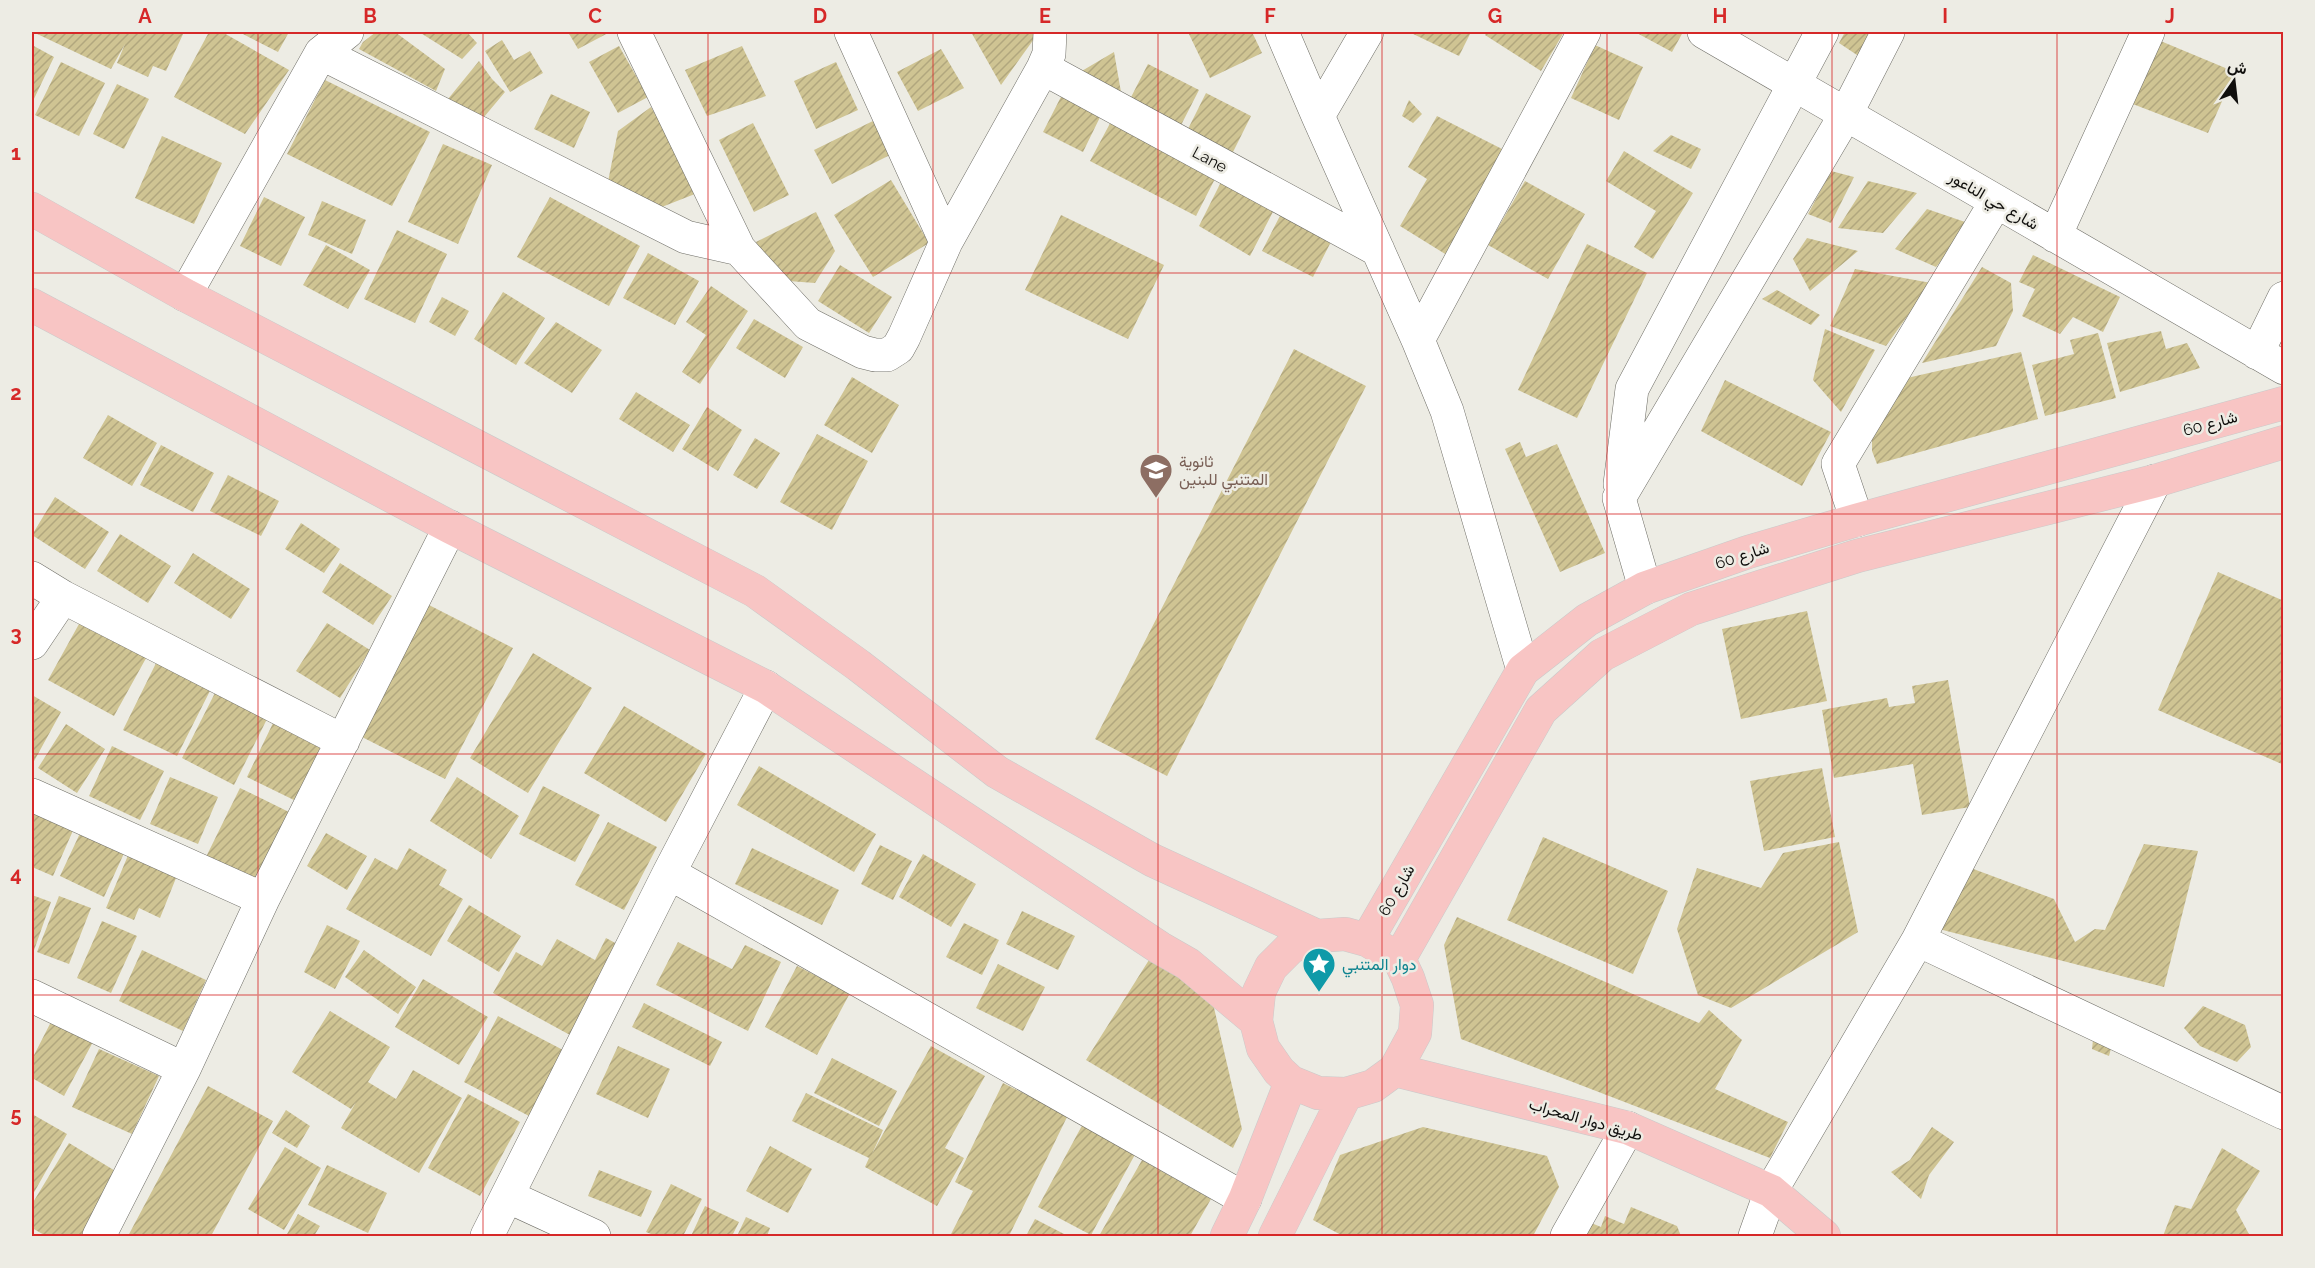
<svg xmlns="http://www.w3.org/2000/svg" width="2315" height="1268" viewBox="0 0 2315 1268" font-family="Raleway,Vazirmatn,sans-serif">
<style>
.building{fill:url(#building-hatch)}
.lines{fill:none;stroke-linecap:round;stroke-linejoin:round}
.street-casing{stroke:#6f6e67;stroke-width:34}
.primary-casing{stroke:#cacaca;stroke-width:34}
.street{stroke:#fff;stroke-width:33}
.primary{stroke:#f8c5c4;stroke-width:33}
.grid{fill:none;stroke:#d62828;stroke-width:1.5;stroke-opacity:0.55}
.labels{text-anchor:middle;stroke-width:5;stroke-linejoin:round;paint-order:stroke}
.street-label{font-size:16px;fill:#100f0d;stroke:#edece4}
.education-label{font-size:16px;fill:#785e54;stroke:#edece4;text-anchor:start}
.culture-label{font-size:16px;fill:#0d838f;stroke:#edece4;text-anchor:start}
.neatline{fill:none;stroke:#d62828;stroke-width:2}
.grid-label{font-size:20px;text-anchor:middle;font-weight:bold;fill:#d62828}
</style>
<defs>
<pattern id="building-hatch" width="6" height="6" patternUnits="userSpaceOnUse" patternTransform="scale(1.5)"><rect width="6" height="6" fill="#cfc493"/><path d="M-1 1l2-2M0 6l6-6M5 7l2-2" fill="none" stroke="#b1a77e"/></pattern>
</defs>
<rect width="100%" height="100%" fill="#edece4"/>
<path class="building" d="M33 32H184L166 71 153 66 148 77 117 63 125 44 111 69Z
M209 32H222L289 70 245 134 174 97Z
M239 32H289L278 52Z
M376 32H395L445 69 436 91 359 49 363 42Z
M419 32H467L477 43 462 59Z
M568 32H610L578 49Z
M971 32H1039L1001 85Z
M1188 32H1252L1262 53 1210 78Z
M1409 32H1471L1459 56Z
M1487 32H1564L1541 71 1485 35Z
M1635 32H1683L1672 52Z
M1845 32H1881L1866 61 1839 43Z
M2151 37 2235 72 2208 133 2125 101Z
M502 40 514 60 530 51 543 73 510 92 485 51Z
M32 45 54 57 32 103Z
M1595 45 1643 67 1619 120 1571 98Z
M619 46 648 97 618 113 589 62Z
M742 46 766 96 707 116 685 70Z
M941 49 964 88 918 111 897 72Z
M1114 52 1121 92 1075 75Z
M479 61 492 79 505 92 484 117 448 99Z
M61 62 105 83 79 136 35 115Z
M836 62 858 110 816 129 794 81Z
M1148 64 1199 90 1178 131 1127 105Z
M325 80 430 132 392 206 287 154Z
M117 84 149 99 124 149 93 134Z
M1065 89 1104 109 1083 152 1043 132Z
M1206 93 1251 116 1230 158 1185 135Z
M551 94 590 112 574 148 534 129Z
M1409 100 1422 114 1413 123 1402 116Z
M651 107 700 192 649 212 606 192 618 131Z
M1115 114 1219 171 1196 216 1090 161Z
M1437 116 1506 151 1450 257 1400 226 1427 179 1408 167Z
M875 120 892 154 832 184 814 150Z
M753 123 789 195 754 212 719 140Z
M1671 135 1701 149 1691 169 1653 151Z
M162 136 222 163 194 224 135 198Z
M443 144 492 165 458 244 408 222Z
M1624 151 1693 193 1653 259 1634 247 1656 211 1606 181Z
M1831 171 1854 177 1831 223 1808 214Z
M1223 178 1275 208 1250 256 1199 226Z
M891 180 929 243 873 277 834 215Z
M1525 181 1585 214 1548 279 1488 245Z
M1868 181 1917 193 1883 233 1838 228Z
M264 197 305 217 281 266 240 246Z
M550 197 640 246 609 306 517 257Z
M322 201 366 220 352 254 308 235Z
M1284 208 1335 234 1313 277 1262 251Z
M1927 209 1971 224 1936 267 1895 249Z
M816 212 835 251 815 283 775 280 756 242Z
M1061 215 1164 265 1128 339 1025 290Z
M397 230 447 254 415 323 364 299Z
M1807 238 1858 251 1810 291 1793 259Z
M1587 244 1647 273 1577 418 1518 390Z
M326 245 370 270 348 309 303 285Z
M648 253 699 281 675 325 623 298Z
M2033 255 2120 297 2103 332 2073 317 2060 334 2022 316 2035 289 2019 282Z
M840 265 892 297 869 333 818 301Z
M1982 267 2011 283 2013 311 1996 346 1922 363Z
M1855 269 1931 283 1886 346 1830 326Z
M711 286 748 311 700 384 682 372 706 335 686 322Z
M1777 290 1820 315 1811 325 1762 299Z
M503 292 545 318 516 365 474 339Z
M442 297 469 311 455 336 429 322Z
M754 319 803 347 785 378 736 348Z
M556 322 602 350 572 393 524 363Z
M1825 329 1875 350 1841 412 1813 380Z
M2161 331 2166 349 2187 343 2200 368 2120 392 2107 343Z
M2098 333 2116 398 2045 416 2032 365 2074 354 2070 340Z
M1294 349 1366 386 1167 776 1095 739Z
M2021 352 2038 419 1877 464 1872 451V434L1907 378Z
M852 377 899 405 872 453 824 425Z
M1725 380 1831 432 1802 486 1701 431Z
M636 392 690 425 673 452 619 419Z
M707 407 742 430 718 471 682 449Z
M108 415 157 443 132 486 83 458Z
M817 434 868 461 832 530 780 502Z
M755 438 780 453 757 489 733 475Z
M1520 442 1526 457 1557 444 1605 553 1560 572 1505 449Z
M161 445 214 473 193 512 140 485Z
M228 475 279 501 261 536 210 511Z
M55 497 109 532 85 569 32 535Z
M301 523 340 549 324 573 285 549Z
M120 534 171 566 148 603 97 571Z
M193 553 250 589 231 619 174 583Z
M340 563 392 596 373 625 322 592Z
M2218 572 2284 601V765L2158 710Z
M429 605 513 648 445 779 362 737Z
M1807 611 1827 701 1741 719 1722 629Z
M84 615 150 651 114 716 48 680Z
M327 623 370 650 340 698 296 671Z
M161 653 215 681 177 756 123 730Z
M533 653 592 688 528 793 470 758Z
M1948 680 1970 807 1922 815 1913 764 1834 778 1822 710 1887 698 1889 707 1915 703 1912 686Z
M218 687 270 713 234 785 182 758Z
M32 695 61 712 33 763 32 762Z
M624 706 706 754 666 822 584 773Z
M275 719 329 745 300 803 247 777Z
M66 724 105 749 77 793 38 768Z
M112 746 164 771 140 820 89 796Z
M759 766 876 834 854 872 737 805Z
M1822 768 1835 837 1764 851 1750 781Z
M170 777 218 797 198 844 150 824Z
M457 777 519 816 491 859 430 821Z
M543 786 600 815 575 862 519 834Z
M240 788 293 814 259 883 206 857Z
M32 807 75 826 53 876 32 867Z
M608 822 657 847 624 910 575 885Z
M82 829 126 849 104 897 60 876Z
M326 833 367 856 347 890 307 866Z
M1543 837 1668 891 1633 974 1507 920Z
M1839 842 1858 932 1731 1008 1698 995 1677 929 1697 868 1761 888 1783 853Z
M2144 844 2198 851 2164 987 1935 928 1968 867 2054 899 2075 942 2095 929 2105 930Z
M880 845 912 861 893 900 861 884Z
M409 848 447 870 439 885 463 899 431 956 346 909 375 858 397 870Z
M752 848 839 890 822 925 735 884Z
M129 853 178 873 160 918 139 908 134 920 106 908Z
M923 854 976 884 951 927 899 897Z
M32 895 51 902 32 956Z
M59 896 91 908 69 964 37 952Z
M469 905 521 936 499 972 447 941Z
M1022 911 1075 936 1058 970 1006 944Z
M1457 917 1699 1023 1709 1010 1742 1040 1715 1089 1788 1122 1770 1158 1461 1039 1444 945Z
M102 921 137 936 111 993 77 978Z
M964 923 999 940 982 975 946 957Z
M327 925 360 941 335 989 304 972Z
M606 938 619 945 570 1035 493 993 516 952 542 966 557 939 595 960Z
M678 942 732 969 745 945 781 962 748 1031 656 985Z
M142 950 206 980 183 1031 119 1001Z
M364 950 416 987 398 1014 345 977Z
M1154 952 1209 986 1242 1129 1233 1148 1086 1060Z
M998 964 1045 987 1023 1031 976 1008Z
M797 966 850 993 817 1055 765 1027Z
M423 979 488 1017 459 1065 395 1027Z
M644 1003 722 1042 710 1066 632 1027Z
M2203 1006 2245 1025 2251 1047 2237 1062 2200 1046 2184 1028Z
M330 1011 390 1047 368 1082 396 1099 413 1070 462 1098 419 1173 341 1128 356 1102 351 1109 292 1072Z
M498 1016 563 1050 529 1116 464 1082Z
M53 1018 94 1040 64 1096 32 1078V1059Z
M2093 1040 2112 1045 2109 1056 2092 1049Z
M618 1046 670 1069 648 1118 596 1094Z
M931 1046 985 1076 945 1148 964 1158 937 1206 865 1167 869 1158 792 1121 806 1093 883 1130 872 1154Z
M99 1049 159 1076 132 1134 72 1107Z
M832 1058 897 1091 879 1126 814 1093Z
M1003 1083 1068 1115 1009 1236H950L973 1191 955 1182Z
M208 1086 273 1121 211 1236H128Z
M468 1094 520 1122 480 1196 428 1168Z
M286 1110 310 1126 297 1148 272 1133Z
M32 1114 67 1134 32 1196Z
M1085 1120 1138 1149 1091 1235 1038 1207Z
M1423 1127 1547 1156 1559 1187 1533 1236H1343L1313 1220 1340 1155Z
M1932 1127 1954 1142 1929 1175 1921 1199 1891 1172 1910 1160Z
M69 1143 122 1175 85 1236H46L32 1228V1204Z
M770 1146 812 1169 788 1213 746 1191Z
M285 1147 321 1168 284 1230 248 1209Z
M2222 1148 2260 1171 2236 1210 2250 1236H2163L2175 1205 2191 1209Z
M1142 1160 1211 1199 1190 1236H1099Z
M327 1165 387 1193 368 1233 308 1205Z
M599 1170 652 1191 641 1217 588 1196Z
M671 1184 702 1199 683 1236H656L646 1232Z
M705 1206 739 1222 732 1236H691Z
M1631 1207 1677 1226 1681 1236H1578L1584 1220 1601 1227 1605 1216 1624 1224Z
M298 1214 320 1226 314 1236H286Z
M746 1217 770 1228 767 1236H737Z
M1035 1219 1068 1236H1026Z"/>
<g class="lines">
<g class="street-casing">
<path id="street" d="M634 32 739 249 808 324 863 352 875 355H887L898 348 904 337 946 242 1043 68 1049 54 1050 32
M851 32 946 242
M1282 32 1318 116
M1367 32 1318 116 1418 340 1447 411 1523 670
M1704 32 2284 368
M321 53 686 237 739 249
M1043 68 1378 250
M2055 236 2148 32
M185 295 321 53 347 32
M1418 340 1584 32
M2257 353 2284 298
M1620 484 1632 389 1822 32
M1857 520 1838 464 1996 202
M32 578 63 597 343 741
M1645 588 1619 498 1846 114 1888 32
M32 643 63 597
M32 795 263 899
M669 873 1245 1199
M1918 940 2284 1113
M32 996 184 1069
M507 1196 594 1236
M99 1236 184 1069 263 899 450 527
M487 1236 669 873 766 687
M1567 1236 1628 1128
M1755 1236 1771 1191 1918 940 2155 481"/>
</g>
<g class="primary-casing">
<path id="primary" d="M32 209 185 295 755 591 858 665 997 772 1152 860 1317 936
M32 305 450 527 766 687 1160 948 1188 964 1256 1021
M1345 934 1367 940 1399 959 1408 978 1417 1005 1415 1033 1395 1070 1373 1086 1346 1094 1318 1093 1291 1082 1279 1071 1263 1048 1256 1021 1259 992 1271 967 1291 947 1317 936Z
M1367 940 1523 670 1587 620 1645 588 1748 552 1857 520 2284 403
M1399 959 1541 710 1602 655 1691 609 1857 556 2155 481 2284 442
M1395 1070 1628 1128 1771 1191 1824 1236
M1227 1236 1245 1199 1291 1082
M1275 1236 1346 1094"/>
</g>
<use href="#street" class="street"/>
<use href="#primary" class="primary"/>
</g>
<path class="grid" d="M258 32V1236M483 32V1236M708 32V1236M933 32V1236M1158 32V1236M1382 32V1236M1607 32V1236M1832 32V1236M2057 32V1236M32 273H2284M32 514H2284M32 754H2284M32 995H2284"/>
<defs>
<g id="school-pin" transform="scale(1.725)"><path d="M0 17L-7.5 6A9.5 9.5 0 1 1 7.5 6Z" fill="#8d6e63" stroke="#edece4"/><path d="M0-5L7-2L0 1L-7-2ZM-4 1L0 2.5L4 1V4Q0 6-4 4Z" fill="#fff"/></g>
<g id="sight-pin" transform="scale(1.725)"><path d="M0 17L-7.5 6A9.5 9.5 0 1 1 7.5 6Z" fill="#0f9aa8" stroke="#edece4"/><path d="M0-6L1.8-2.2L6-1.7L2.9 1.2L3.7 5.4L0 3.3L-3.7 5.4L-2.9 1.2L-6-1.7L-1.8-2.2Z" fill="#fff"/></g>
</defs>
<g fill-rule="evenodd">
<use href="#school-pin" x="1156" y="470"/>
<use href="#sight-pin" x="1319" y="964"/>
</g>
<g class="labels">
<g class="street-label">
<text transform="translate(1210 159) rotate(28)" y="6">Lane</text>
<text transform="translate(1994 200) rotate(30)" y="6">شارع حي الناعور</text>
<text transform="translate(2210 423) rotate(-15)" y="6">شارع 60</text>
<text transform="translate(1742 555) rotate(-18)" y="6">شارع 60</text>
<text transform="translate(1396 890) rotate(-60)" y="6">شارع 60</text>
<text transform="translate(1586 1119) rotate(16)" y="6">طريق دوار المحراب</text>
</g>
<g class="education-label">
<text x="1179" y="467">ثانوية<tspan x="1179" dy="18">المتنبي للبنين</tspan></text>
</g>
<g class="culture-label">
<text x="1342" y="970">دوار المتنبي</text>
</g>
</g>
<rect width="2315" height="1268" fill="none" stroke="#edece4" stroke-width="66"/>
<g transform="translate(2234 81) rotate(14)" stroke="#edece4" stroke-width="4.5" paint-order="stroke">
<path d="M0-4.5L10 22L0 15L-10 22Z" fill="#100f0d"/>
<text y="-9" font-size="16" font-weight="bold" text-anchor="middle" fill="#100f0d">ش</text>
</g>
<rect x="33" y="33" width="2249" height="1202" class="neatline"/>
<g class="grid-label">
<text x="145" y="23">A</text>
<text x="370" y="23">B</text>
<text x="595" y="23">C</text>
<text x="820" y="23">D</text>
<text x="1045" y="23">E</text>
<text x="1270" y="23">F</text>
<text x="1495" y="23">G</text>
<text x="1720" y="23">H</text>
<text x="1945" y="23">I</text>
<text x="2170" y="23">J</text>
<text x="16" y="160">1</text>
<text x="16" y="400">2</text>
<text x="16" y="641">3</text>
<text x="16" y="881">4</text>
<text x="16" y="1122">5</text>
</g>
</svg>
